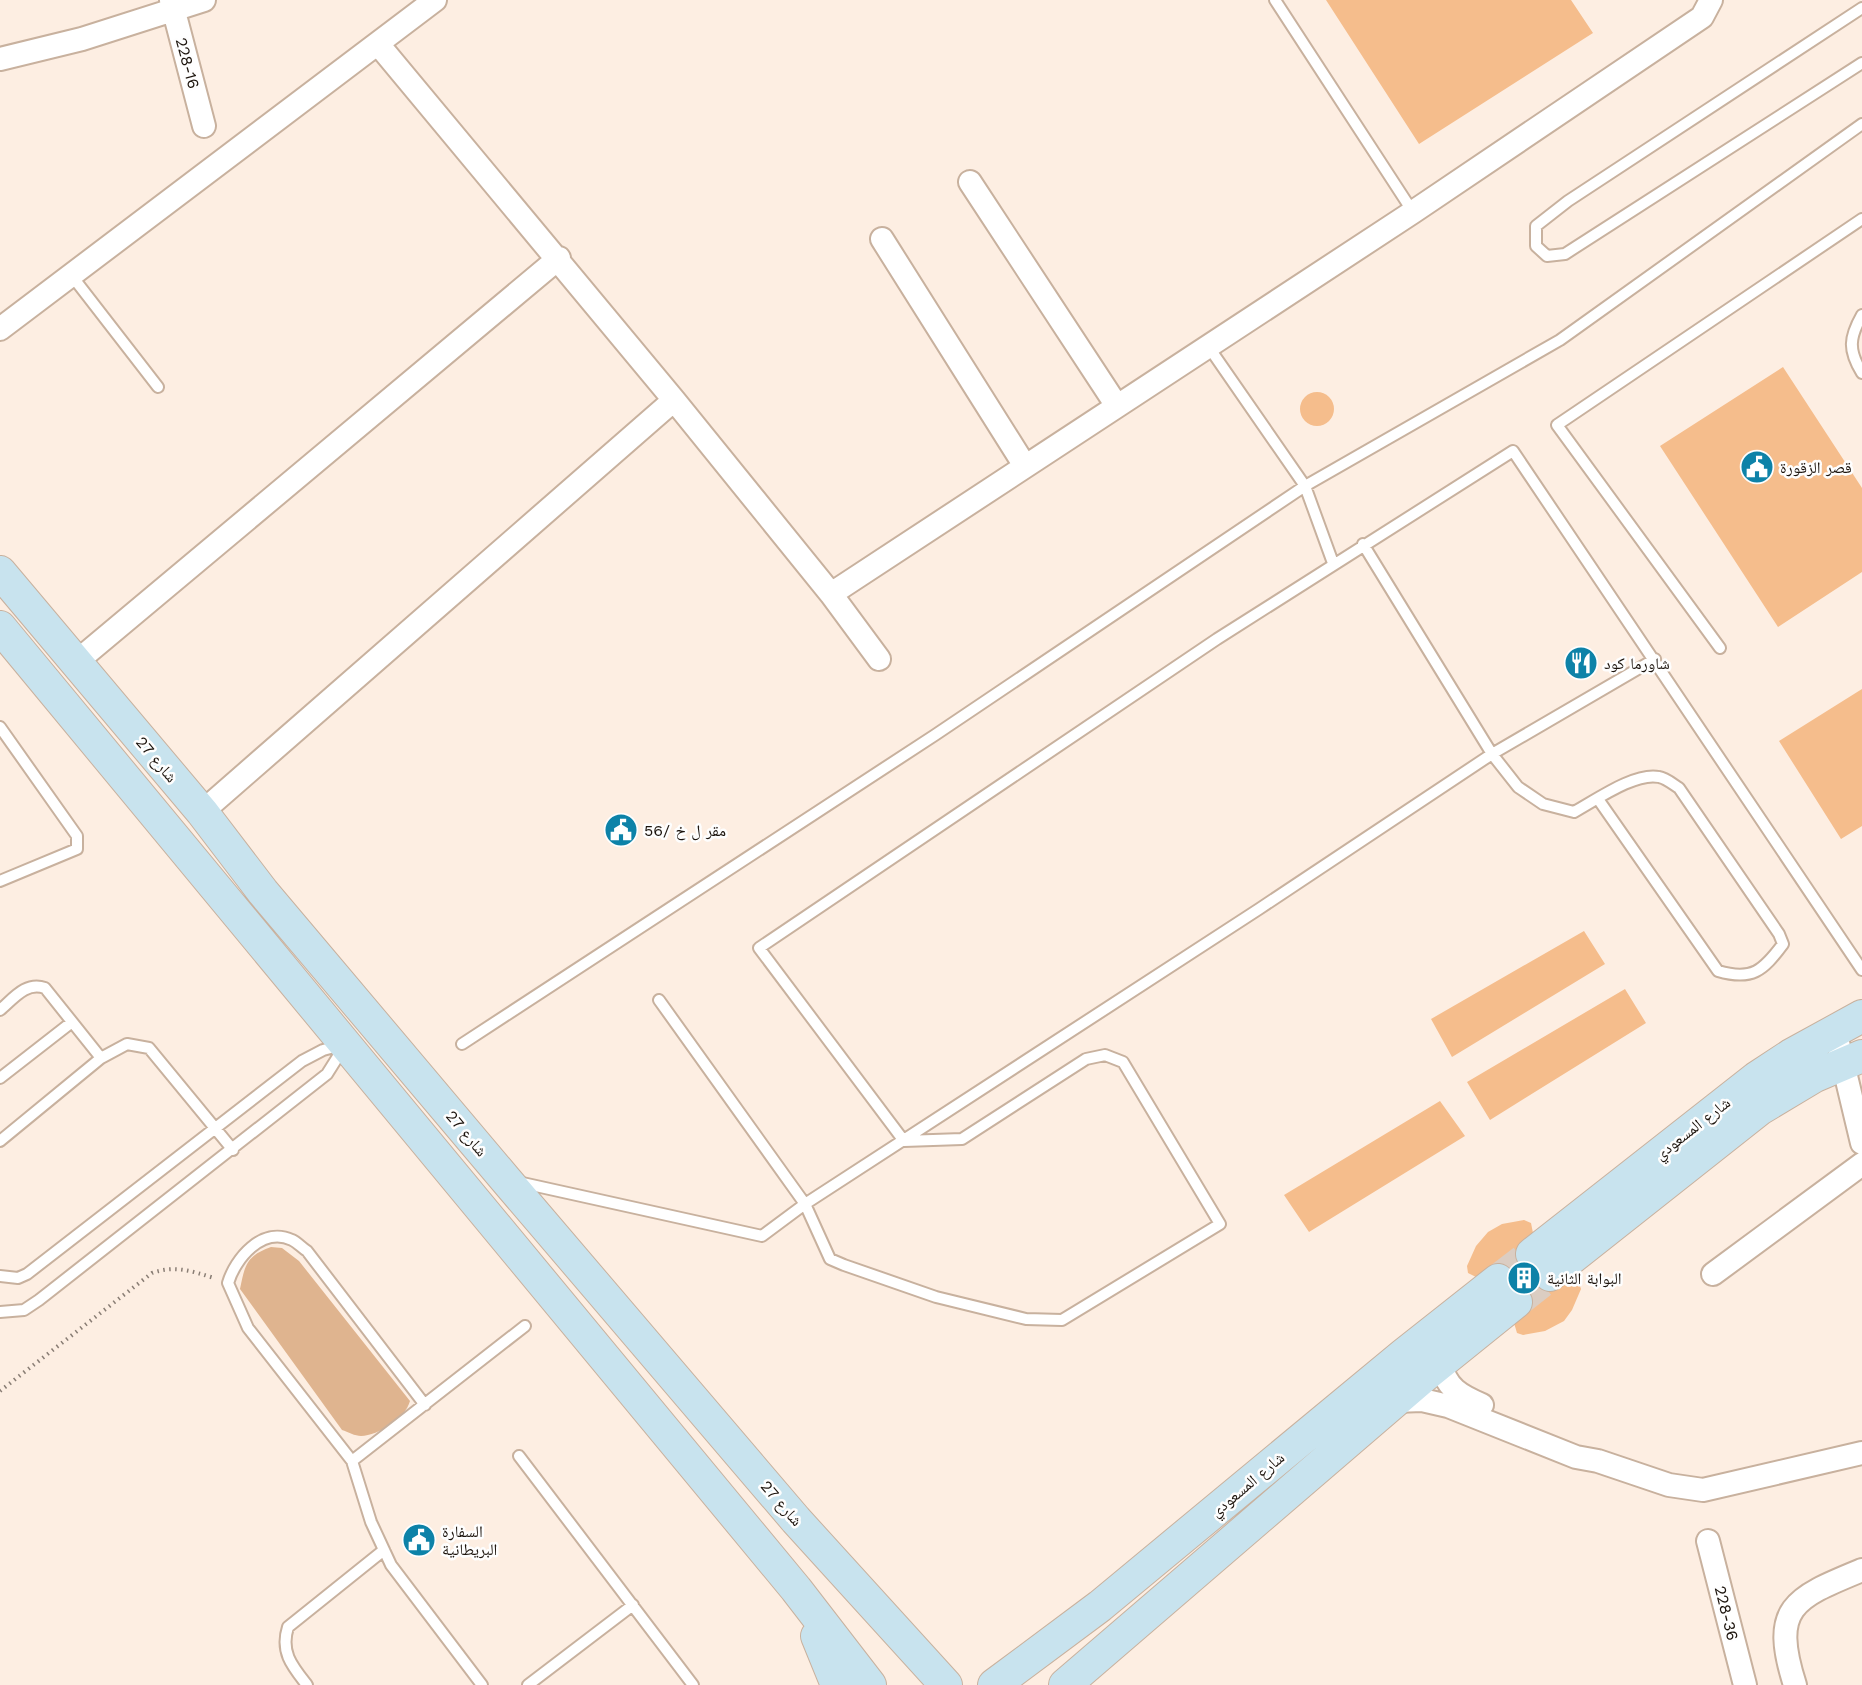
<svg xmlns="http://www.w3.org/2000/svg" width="1862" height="1685" viewBox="0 0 1862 1685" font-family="'Work Sans','Noto Naskh Arabic',sans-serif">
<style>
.green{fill:#dfb48f}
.building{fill:#f5bd8c}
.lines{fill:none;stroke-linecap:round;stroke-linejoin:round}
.secondary-tunnel{stroke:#dbcdc2;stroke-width:32;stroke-dasharray:32 16;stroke-linecap:butt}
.service-casing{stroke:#c8b19e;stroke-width:14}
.minor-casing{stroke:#c8b19e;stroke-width:26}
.secondary-casing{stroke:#c8b19e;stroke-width:34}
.path{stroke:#897d74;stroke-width:4;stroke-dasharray:1.5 4.5;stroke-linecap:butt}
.service{stroke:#fff;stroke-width:10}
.minor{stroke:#fff;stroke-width:22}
.secondary{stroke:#c8e3ee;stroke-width:32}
.labels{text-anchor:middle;stroke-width:5;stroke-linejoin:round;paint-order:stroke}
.street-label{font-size:16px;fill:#1b130c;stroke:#fefefe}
.poi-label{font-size:16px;fill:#1b130c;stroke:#fefefe;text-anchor:start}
</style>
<rect width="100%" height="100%" fill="#fdeee2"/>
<path class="green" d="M271 1247 282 1248 299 1261 410 1401C405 1419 379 1435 361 1436 355 1436 348 1432 342 1430L240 1289C245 1265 246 1256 271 1247Z"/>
<path class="building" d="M1326 0H1571L1593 33 1419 144Z
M1783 367 1862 488V572L1778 627 1660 446Z
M1300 409a17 17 0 1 1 34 0a17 17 0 1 1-34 0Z
M1862 689V826L1841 839 1779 741Z
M1584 931 1605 964 1452 1057 1431 1019Z
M1625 989 1646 1023 1490 1120 1467 1082Z
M1440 1101 1465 1136 1309 1232 1284 1195Z
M1524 1220 1531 1223 1533 1233 1570 1278 1579 1283 1581 1289 1572 1310 1564 1321 1545 1331 1523 1335 1517 1333 1514 1323 1478 1278 1468 1273 1467 1266 1476 1246 1488 1232 1502 1224Z"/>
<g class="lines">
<path class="secondary-tunnel" d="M1498 1280 1532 1254
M1516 1302 1550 1275"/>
<g class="service-casing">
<path id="service" d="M1275 0 1413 212
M1862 8 1568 201 1536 226V246L1547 256 1565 254 1862 63
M72 276 158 387
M1862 315C1849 338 1848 350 1862 373
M1208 346 1305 486 1333 563
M1363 544 1492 754 1518 787 1543 804 1574 812C1596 800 1635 772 1659 777 1666 778 1674 785 1679 788L1779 934 1783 944C1763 971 1752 981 1718 971L1598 799
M1720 648 1557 425 1862 219
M0 727 77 836V849L0 881
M659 1000 805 1204 830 1259 844 1265 936 1297 1026 1319 1062 1320 1220 1224 1123 1062 1105 1055 1086 1059 962 1139 904 1141 759 948 1217 639 1513 451 1862 970
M0 1010C13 999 26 981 45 988L101 1058 0 1141
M462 1044 935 735 1305 486 1560 340 1862 124
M101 1058 127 1044 149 1048 233 1150
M0 1078 72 1022
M518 1182 762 1236 805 1204 1259 909 1492 754 1655 659
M0 1276 18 1278 27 1274 302 1061 323 1050 342 1045
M0 1312 24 1310 39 1300 327 1074 344 1047
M425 1405 307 1251C302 1248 297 1242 292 1240 262 1226 235 1259 228 1283L248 1328 352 1461 371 1522 391 1565 482 1685
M519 1456 693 1685
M352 1461 525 1326
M307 1685C292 1666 280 1652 288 1627L384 1550
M528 1685 633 1605"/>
</g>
<g class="minor-casing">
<path id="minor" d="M171 0 204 126
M378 44 674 400 831 594 879 659
M0 59 82 39 204 0
M970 182 1117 406
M882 239 1025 466
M0 329 435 0
M831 594 1413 212 1702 17 1711 0
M75 663 559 258
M202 812 674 400
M1835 1030 1862 1143
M1713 1274 1862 1164
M1441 1363C1445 1388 1461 1396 1482 1405
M1396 1401 1422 1400 1448 1406 1576 1457 1598 1461 1669 1485 1703 1490 1862 1453
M1708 1541 1745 1685
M1795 1685C1770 1607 1794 1598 1862 1570"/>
</g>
<g class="secondary-casing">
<path id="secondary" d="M0 572 202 812 263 892 506 1180 796 1520 946 1685
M0 627 796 1589 870 1685
M1532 1254 1756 1078 1791 1055 1862 1016
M1550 1275 1760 1109 1815 1076 1862 1056
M817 1636 837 1685
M994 1685 1100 1606 1403 1355 1498 1280
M1065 1685 1423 1377 1516 1302"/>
</g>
<path class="path" d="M0 1391 152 1273C175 1265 191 1271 214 1278"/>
<use href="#service" class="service"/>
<use href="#minor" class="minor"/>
<use href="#secondary" class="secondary"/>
</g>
<defs>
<g id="civic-disc" transform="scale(1.725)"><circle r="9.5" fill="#0d82a8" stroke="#fefefe"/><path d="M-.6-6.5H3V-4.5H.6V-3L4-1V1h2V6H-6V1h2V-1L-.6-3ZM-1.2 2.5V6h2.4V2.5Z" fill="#fff"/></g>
<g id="restaurant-disc" transform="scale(1.725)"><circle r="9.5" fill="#0d82a8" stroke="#fefefe"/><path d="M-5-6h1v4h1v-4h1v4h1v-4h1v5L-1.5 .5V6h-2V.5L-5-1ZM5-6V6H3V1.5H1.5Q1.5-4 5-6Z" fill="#fff"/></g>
<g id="building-disc" transform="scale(1.725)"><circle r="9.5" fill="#0d82a8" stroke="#fefefe"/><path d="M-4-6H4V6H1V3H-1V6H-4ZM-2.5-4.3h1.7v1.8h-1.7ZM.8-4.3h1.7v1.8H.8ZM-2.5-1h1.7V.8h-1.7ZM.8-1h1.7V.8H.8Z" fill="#fff"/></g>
</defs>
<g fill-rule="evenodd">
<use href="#civic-disc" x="1757" y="467"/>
<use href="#restaurant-disc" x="1581" y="663"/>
<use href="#civic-disc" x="621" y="830"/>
<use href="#building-disc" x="1524" y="1278"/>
<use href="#civic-disc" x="419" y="1540"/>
</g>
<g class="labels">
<g class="street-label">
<text transform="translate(188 63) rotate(75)" y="6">228-16</text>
<text transform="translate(157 759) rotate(50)" y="6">شارع 27</text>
<text transform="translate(1692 1128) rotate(-38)" y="6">شارع المسعودي</text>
<text transform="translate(467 1133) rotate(50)" y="6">شارع 27</text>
<text transform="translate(1247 1484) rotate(-40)" y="6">شارع المسعودي</text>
<text transform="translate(782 1503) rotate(49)" y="6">شارع 27</text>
<text transform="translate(1727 1613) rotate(76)" y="6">228-36</text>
</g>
<g class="poi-label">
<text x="1780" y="473">قصر الزقورة</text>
<text x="1604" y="669">شاورما كود</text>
<text x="644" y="836">مقر ل خ /56</text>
<text x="1547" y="1284">البوابة الثانية</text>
<text x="442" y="1537">السفارة<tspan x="442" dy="18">البريطانية</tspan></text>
</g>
</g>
</svg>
